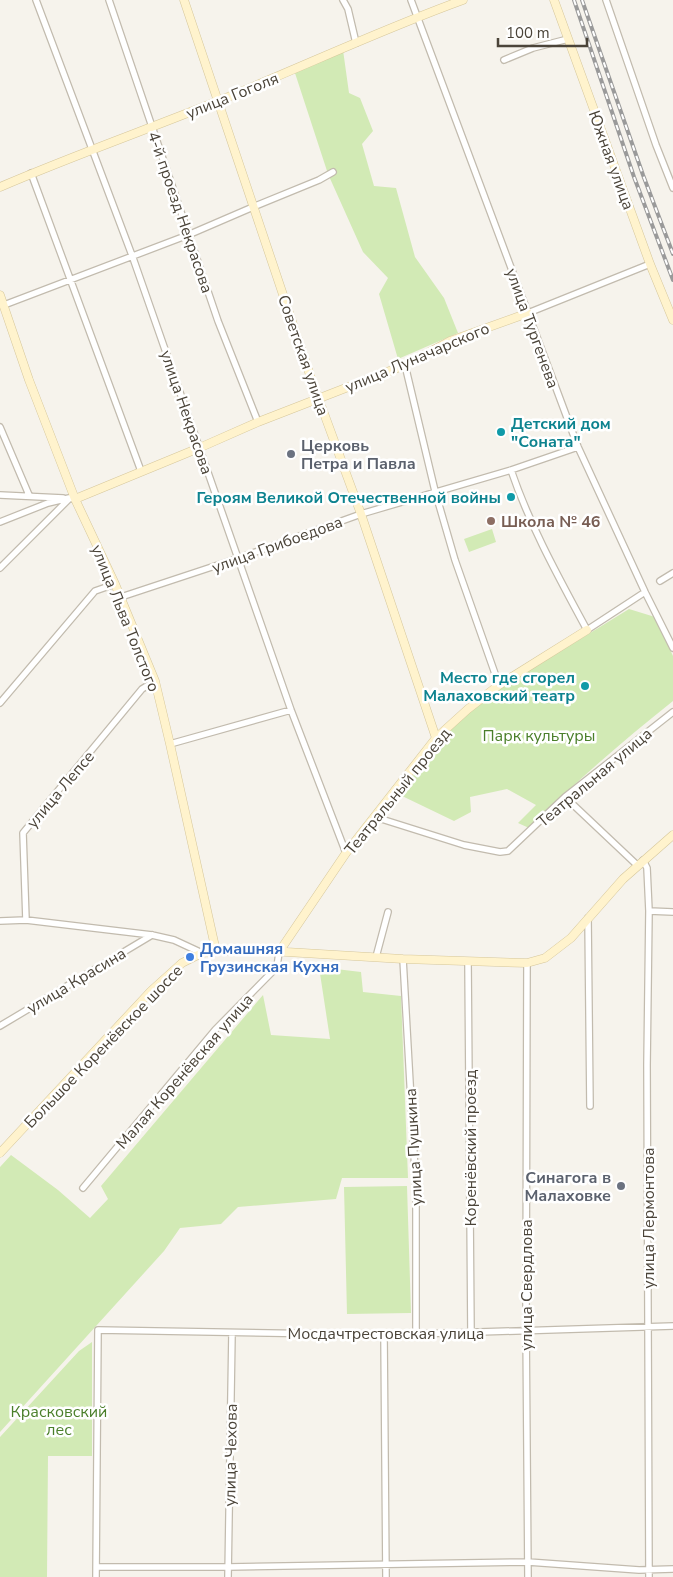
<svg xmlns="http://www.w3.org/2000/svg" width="673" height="1577" viewBox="0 0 673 1577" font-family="'Nunito Sans',sans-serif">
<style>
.green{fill:#d2eab5}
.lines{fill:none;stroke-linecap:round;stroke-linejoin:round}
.street-casing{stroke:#c2bbae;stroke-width:8}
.secondary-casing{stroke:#d6c79b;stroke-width:9}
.street{stroke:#fff;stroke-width:5.5}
.secondary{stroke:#fff3cd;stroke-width:8}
.rail-casing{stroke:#9a9a9a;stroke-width:4}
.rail{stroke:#fff;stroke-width:2;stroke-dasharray:5.5;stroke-linecap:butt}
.culture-dot{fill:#0f9aa8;stroke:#fff;stroke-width:2}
.worship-dot{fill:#6b7280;stroke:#fff;stroke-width:2}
.education-dot{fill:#8d6e63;stroke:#fff;stroke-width:2}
.shop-dot{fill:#3f7fe0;stroke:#fff;stroke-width:2}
.labels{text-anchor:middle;stroke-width:5;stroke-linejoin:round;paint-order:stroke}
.street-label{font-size:16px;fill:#4b4439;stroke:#fff}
.culture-label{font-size:16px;font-weight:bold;fill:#0d838f;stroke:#fff;text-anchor:end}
.worship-label{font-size:16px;font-weight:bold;fill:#5b616d;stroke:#fff;text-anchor:start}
.education-label{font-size:16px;font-weight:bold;fill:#785e54;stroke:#fff;text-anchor:start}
.park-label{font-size:16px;fill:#4a7f2a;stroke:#fff}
.shop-label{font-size:16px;font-weight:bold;fill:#366cbe;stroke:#fff;text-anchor:start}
</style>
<rect width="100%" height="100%" fill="#f6f3ec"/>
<path class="green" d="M343 50 349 93 360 98 373 131 362 144 374 186 396 188 415 257 444 298 458 333 398 359 379 294 388 278 363 252 328 174 294 70Z
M492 529 496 542 469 552 464 539Z
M629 609 655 617 673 656V701C623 741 575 782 529 828L518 823 536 805 507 789 470 797 471 812 454 821 400 795 432 748 461 717 504 686Z
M319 967 361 972 363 992 401 996 408 1178H342L336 1199 238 1207 221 1224 180 1228 164 1251 0 1432V1167L11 1155 58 1190 90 1218 108 1199 101 1186 263 995 271 1035 330 1039Z
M407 1186 411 1313 347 1314 344 1187Z
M92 1342V1456H48L47 1577H0V1437L79 1351Z"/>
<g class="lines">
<g class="street-casing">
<path id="street" d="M36 0 133 258 291 710 346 853
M109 0 218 321 258 422
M343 0 348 9 356 43
M411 0 578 447 645 592 673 648
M606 0 656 145 673 188
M504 60 533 48 568 39
M31 173 141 471
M4 305 188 235 253 207 319 180 333 172
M528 313 650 264
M405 365 435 491 455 560 499 685
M0 427 29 495
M511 470C530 526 559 578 587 630L645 592
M0 495 63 498
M0 522 48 503 69 498
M0 568 70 498 75 499
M660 581 673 573
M121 597 239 558 361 514 511 470 578 447
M0 703 95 591 115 584
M170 744 291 710
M565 797 637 865
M375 817 464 845 500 852 508 851 565 797 673 712
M643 860 647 868 649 911 647 1065 649 1577
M649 911 673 912
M588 918 590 1106
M26 920 23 833 142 689 155 681
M0 921 26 920 152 935 174 940 202 953
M376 957 388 912
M403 959 416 1189V1334
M468 962 471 1333
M527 963 526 1324 528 1577
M0 1026 152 935
M83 1188 215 1030 277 967 279 952
M384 1335 386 1577
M96 1567H228L528 1562 639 1570 673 1569
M96 1577 98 1330 384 1335 673 1326
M228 1577 232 1333"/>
</g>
<g class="secondary-casing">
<path id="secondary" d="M184 0 311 378 361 514 436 738
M554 0 650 264 673 320
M0 187C72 156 146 130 218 101 300 68 380 30 463 0
M0 295 29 380 75 499 115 584 155 681 170 744 216 951
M75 499 199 448 258 422 405 365 450 341 528 313
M279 952 346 853 436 738 468 709 499 685 587 630
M0 1153 151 991 182 963 202 953 216 951H270L403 959 527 963 545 958 571 938 623 879 673 835"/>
</g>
<use href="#street" class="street"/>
<use href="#secondary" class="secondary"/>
<g class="rail-casing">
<path id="rail" d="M574 0 634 177 673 280
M582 0 643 175 673 254"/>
</g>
<use href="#rail" class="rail"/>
</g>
<g class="culture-dot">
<circle cx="501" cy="432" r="5"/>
<circle cx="511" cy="497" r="5"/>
<circle cx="585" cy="686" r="5"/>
</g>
<g class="worship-dot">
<circle cx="291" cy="454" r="5"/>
<circle cx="621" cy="1186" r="5"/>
</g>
<circle class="education-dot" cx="491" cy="521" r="5"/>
<circle class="shop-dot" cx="190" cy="957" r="5"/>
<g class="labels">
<g class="street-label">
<text transform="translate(232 95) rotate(-22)" y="6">улица Гоголя</text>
<text transform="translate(612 160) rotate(70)" y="6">Южная улица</text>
<text transform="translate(181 212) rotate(71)" y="6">4-й проезд Некрасова</text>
<text transform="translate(533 328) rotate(70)" y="6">улица Тургенева</text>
<text transform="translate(304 355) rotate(71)" y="6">Советская улица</text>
<text transform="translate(417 357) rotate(-23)" y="6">улица Луначарского</text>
<text transform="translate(187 412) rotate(71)" y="6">улица Некрасова</text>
<text transform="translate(277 544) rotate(-20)" y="6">улица Грибоедова</text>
<text transform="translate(126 618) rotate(68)" y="6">улица Льва Толстого</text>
<text transform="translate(594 777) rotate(-40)" y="6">Театральная улица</text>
<text transform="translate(60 789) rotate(-50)" y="6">улица Лепсе</text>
<text transform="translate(397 791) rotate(-51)" y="6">Театральный проезд</text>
<text transform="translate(76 980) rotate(-31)" y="6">улица Красина</text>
<text transform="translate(103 1046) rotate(-46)" y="6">Большое Коренёвское шоссе</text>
<text transform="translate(184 1071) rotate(-49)" y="6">Малая Коренёвская улица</text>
<text transform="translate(413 1147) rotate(-93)" y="6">улица Пушкина</text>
<text transform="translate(470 1148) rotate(-90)" y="6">Коренёвский проезд</text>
<text transform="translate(648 1218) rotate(-90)" y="6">улица Лермонтова</text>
<text transform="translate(526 1285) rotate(-90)" y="6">улица Свердлова</text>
<text x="386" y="1339">Мосдачтрестовская улица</text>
<text transform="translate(230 1455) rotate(-89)" y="6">улица Чехова</text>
</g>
<g class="culture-label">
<text x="511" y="429" text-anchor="start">Детский дом<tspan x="511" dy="18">"Соната"</tspan></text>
<text x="501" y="503">Героям Великой Отечественной войны</text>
<text x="575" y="683">Место где сгорел<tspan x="575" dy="18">Малаховский театр</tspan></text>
</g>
<g class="worship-label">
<text x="301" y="451">Церковь<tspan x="301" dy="18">Петра и Павла</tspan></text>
<text x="611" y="1183" text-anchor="end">Синагога в<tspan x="611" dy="18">Малаховке</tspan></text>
</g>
<g class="education-label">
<text x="501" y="527">Школа № 46</text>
</g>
<g class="park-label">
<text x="539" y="741">Парк культуры</text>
<text x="59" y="1417">Красковский<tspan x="59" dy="18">лес</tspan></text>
</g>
<g class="shop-label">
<text x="200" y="954">Домашняя<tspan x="200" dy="18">Грузинская Кухня</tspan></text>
</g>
</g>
<path d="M498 38v8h89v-8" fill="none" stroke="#4b4439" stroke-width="2.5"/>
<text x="506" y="38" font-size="15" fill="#4b4439" stroke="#ffffff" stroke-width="4" paint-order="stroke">100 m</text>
</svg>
